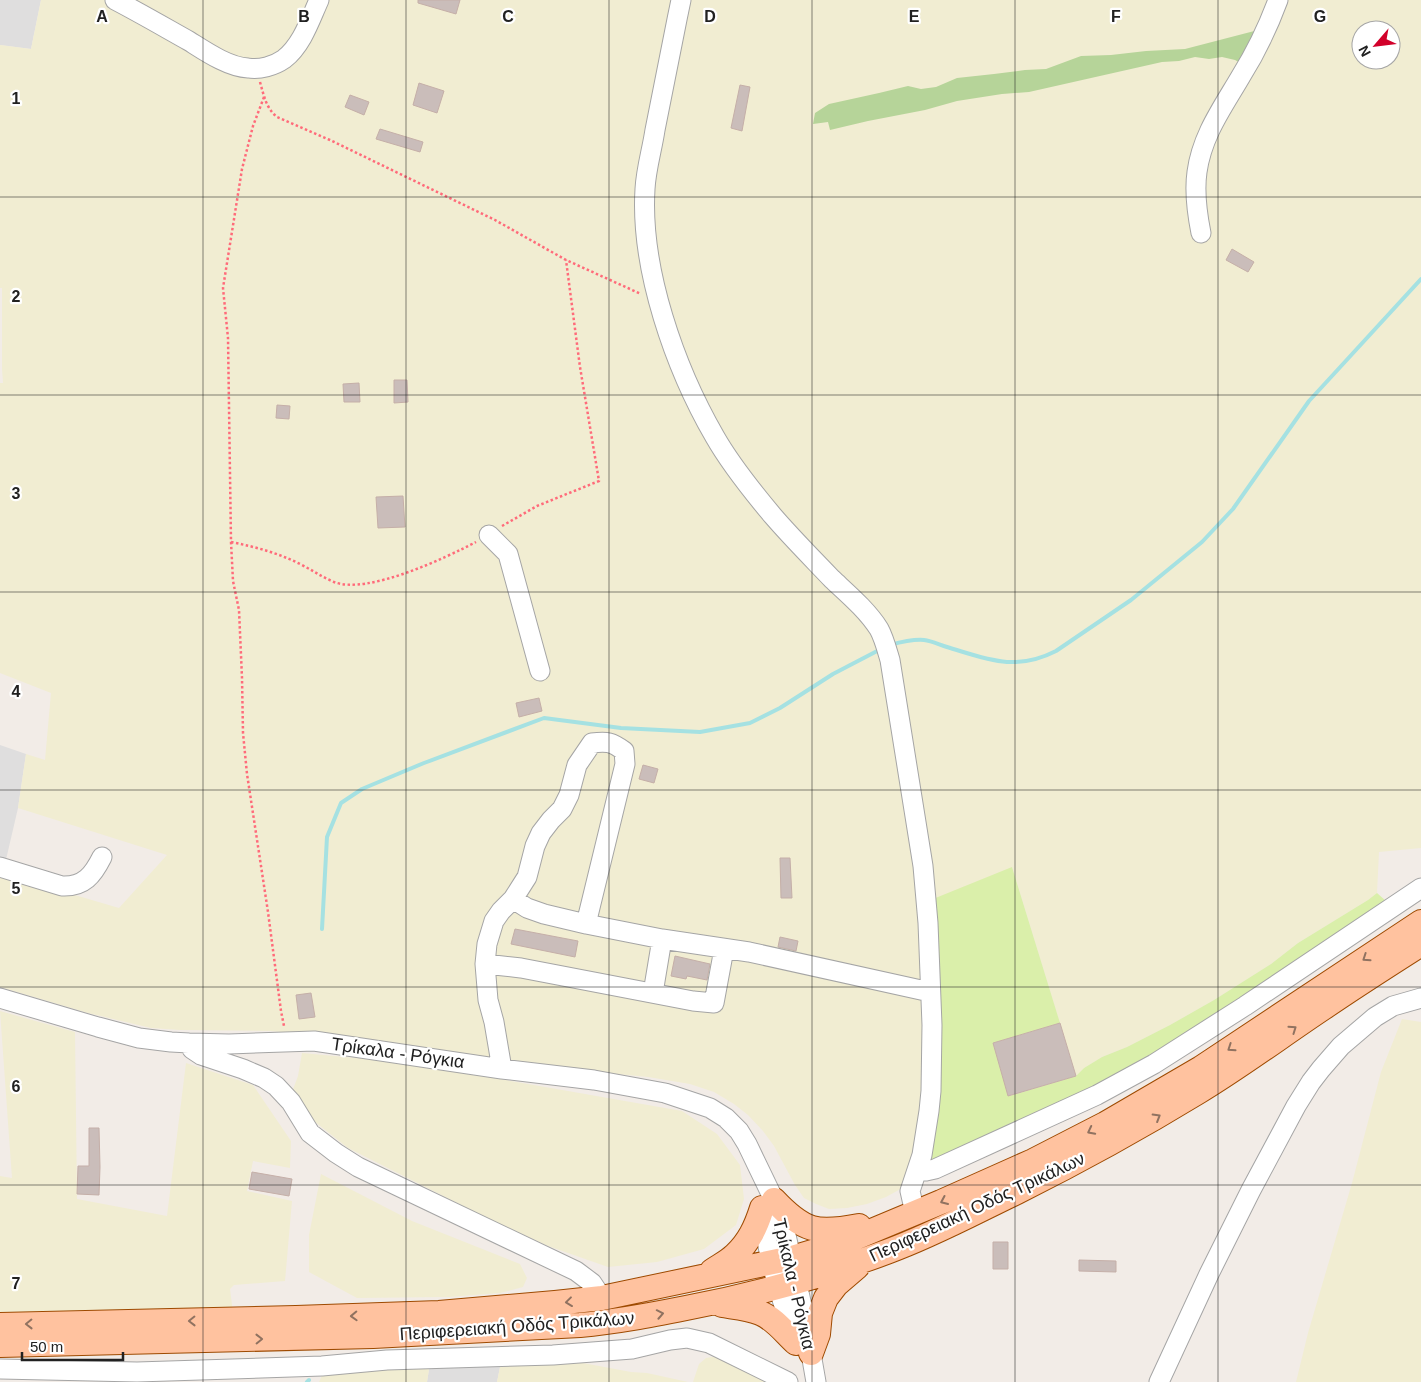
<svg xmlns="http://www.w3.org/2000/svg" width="1421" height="1382" viewBox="0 0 1421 1382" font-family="Helvetica,sans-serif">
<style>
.residential{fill:#dfdede}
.farmland{fill:#f1edd2;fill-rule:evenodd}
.grass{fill:#daefaa}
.forest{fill:#b6d499}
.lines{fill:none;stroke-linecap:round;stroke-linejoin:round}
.stream{stroke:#a5e1e2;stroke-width:4}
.building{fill:#cabdba;stroke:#c5afa8}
.minor-casing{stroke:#a5a5a5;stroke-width:21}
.major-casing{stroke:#9e4a00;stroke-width:26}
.path{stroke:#ff6b7a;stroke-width:2.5;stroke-dasharray:2.5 2.5;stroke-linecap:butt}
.minor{stroke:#fff;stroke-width:19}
.major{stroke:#ffc29f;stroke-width:24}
.oneway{stroke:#907260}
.grid{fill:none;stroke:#212121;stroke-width:1;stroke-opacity:0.55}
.labels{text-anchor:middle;stroke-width:4.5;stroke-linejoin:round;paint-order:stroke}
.street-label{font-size:18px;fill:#212121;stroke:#fff}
.grid-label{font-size:16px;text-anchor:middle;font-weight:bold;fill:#212121;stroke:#fff;stroke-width:4.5;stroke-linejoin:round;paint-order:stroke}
</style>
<rect width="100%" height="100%" fill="#f2ece7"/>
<path class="residential" d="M0 0H41L31 49 0 45Z
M0 745 26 754 18 808 5 864 0 863Z
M501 1362 497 1382H427L430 1363Z"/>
<path class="farmland" d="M41 0H1421V848L1379 852 1377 893 1368 900 1298 943 1271 964 1214 1000 1170 1025 1127 1047 1102 1057 1084 1068 1076 1076 1012 867 925 1105 906 1186 886 1197 867 1204 847 1208 829 1209 816 1204 804 1198 795 1185 774 1146 763 1131 748 1115 734 1104 714 1092 690 1084 648 1077 557 1068 368 1041 271 1031 180 1030 151 1028 88 1013 0 987V873L119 908 167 855 18 808 26 754 45 760 51 693 0 673V383H3L2 369V288H0V45L31 49ZM1361 30H1391V60H1361Z
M0 1011 75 1032 77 1199 167 1216 186 1063 253 1085 291 1141 290 1168 253 1161 247 1191 292 1201 285 1281 234 1285 230 1289 233 1313 0 1317V1176L12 1178Z
M1402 1019 1421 1022V1382H1296L1308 1333 1352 1183 1381 1072Z
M302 1053 367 1059 494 1078 682 1111 717 1134 740 1165 744 1199 736 1225 704 1249 657 1262 608 1267 548 1246 489 1219 348 1148 315 1122 292 1092 298 1076Z
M321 1174 412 1221 520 1264 527 1278 523 1287 500 1293 449 1297 357 1298 309 1272V1235Z
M718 1356 769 1382H693L699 1364 706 1358Z
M567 1360 631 1372 647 1373 688 1382H497L501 1362Z
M430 1363 427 1382H319L325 1369Z"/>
<path class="grass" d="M1012 867 1060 1023 993 1043 1009 1096 1076 1076 1084 1068 1102 1057 1127 1047 1170 1025 1214 1000 1271 964 1298 943 1368 900 1377 893 1386 901 1152 1059 928 1166 933 899Z"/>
<path class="forest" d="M1262 29 1244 65 1235 60 1222 57 1209 59 1195 57 1179 61 1162 62 1029 92 1002 94 957 101 925 110 868 121 830 130 828 122 813 124 815 113 829 104 879 93 908 86 921 89 936 87 957 78 994 74 1025 70 1046 69 1081 56 1111 55 1146 51 1185 49Z"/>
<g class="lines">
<path class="stream" d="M890 645C901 642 913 639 924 640 932 641 940 645 947 647 987 659 1015 672 1056 651L1131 600 1202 542 1233 509 1309 401 1421 279
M322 929 327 837 341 803 362 789 424 763 544 718 621 728 700 732 750 723 780 708 833 674 881 649
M307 1382 309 1380"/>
</g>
<path class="building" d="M418 0H460L456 14 418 3Z
M419 83 444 91 437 113 413 105Z
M740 85 750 87 742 131 731 128Z
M350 95 369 102 364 115 345 107Z
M380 129 423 142 420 152 376 139Z
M1232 249 1254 262 1248 272 1226 260Z
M394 380H407L408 402 394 403Z
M359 383 360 402H344L343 384Z
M277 405 290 406 289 419 276 418Z
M403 496 405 527 378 528 376 497Z
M539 698 542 711 519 717 516 703Z
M643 765 658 769 654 783 639 779Z
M780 858H790L792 898H781Z
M515 929 578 941 575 957 511 944Z
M780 937 798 941 796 951 778 947Z
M675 956 710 964 707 980 687 976 686 979 671 976Z
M311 993 315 1017 299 1019 296 995Z
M1060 1023 1076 1076 1008 1096 993 1043Z
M89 1128H99L100 1167 99 1195 77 1194 78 1166H89Z
M252 1172 292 1179 289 1196 249 1189Z
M993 1242H1008V1269H993Z
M1079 1260 1116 1261V1272L1079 1271Z"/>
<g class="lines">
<g class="minor-casing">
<path id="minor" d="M115 0C140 13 164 27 189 41 205 51 228 67 248 68 260 70 274 66 284 59 302 45 310 20 319 0
M681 0C672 43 664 86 655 130 652 150 646 169 645 189 640 269 675 368 715 437 731 465 752 491 773 516 792 538 812 558 832 579 848 594 867 610 879 629 884 638 887 650 890 660L923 866 928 923 932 1025 931 1091 929 1111 922 1155 910 1191 915 1213
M1201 233C1197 213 1194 193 1197 172 1202 135 1223 107 1241 76 1256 52 1268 27 1278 0
M489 535 508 554 540 671
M0 867 62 886C84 887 93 875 102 857
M513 899 527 908 544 914 586 924 662 939 749 952 930 992
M485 964 521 968 693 1001 714 1003 724 949
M653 993 662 939
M0 998 98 1027 139 1038 171 1042 189 1043 229 1044 314 1041 502 1069 594 1080 665 1093 710 1108 726 1118 739 1131 747 1144 774 1200 783 1222 805 1319 816 1382
M189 1043 192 1049 201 1055 243 1069 264 1078 276 1086 291 1102 310 1133 336 1153 358 1167 576 1271 592 1283 602 1298
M502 1069 494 1022 488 1000 485 964 487 944 494 921 501 911 513 899 527 877 535 846 541 833 551 820 562 809 569 795 577 765 592 743C607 741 612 742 624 751L625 764 586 924
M917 1170 926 1171 935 1169 1097 1095 1154 1064 1245 1006 1421 888
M762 1206C766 1253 781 1298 796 1342
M0 1369 137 1372 322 1366 387 1360 553 1355 632 1349 670 1340 687 1338 709 1343 788 1382
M1159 1382 1209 1274 1251 1190 1296 1106 1311 1082 1321 1069 1341 1046 1375 1017 1393 1006 1421 998"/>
</g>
<g class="major-casing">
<path id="major" d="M774 1200C804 1232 817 1234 859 1226
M712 1271C719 1266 728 1262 735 1255 749 1242 756 1227 762 1208
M722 1305C734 1307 748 1308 760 1313 774 1318 785 1333 796 1343
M0 1325 296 1318 439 1313 555 1303 602 1298 792 1258 843 1243 941 1202 1033 1161 1105 1124 1201 1068 1421 922
M0 1345 373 1336 580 1325C616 1322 651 1315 686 1308 755 1295 823 1276 889 1251 933 1235 975 1212 1017 1192 1079 1161 1139 1128 1198 1092 1241 1066 1281 1036 1323 1008 1355 986 1388 965 1421 944
M811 1353 818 1334 820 1313 826 1298 836 1285 857 1267"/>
</g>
<path class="path" d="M260 82C264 96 266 108 277 117L330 140 495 220 566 260 641 294
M264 97 253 126 242 169 223 288 228 338 231 542 233 581 239 610 242 678 243 733 247 774 268 912 281 1011 284 1026
M502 526 537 506 599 481 580 367 566 260
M231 542C256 547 278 553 300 564 312 570 322 577 334 582 368 595 445 558 476 542"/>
<use href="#minor" class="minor"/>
<use href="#major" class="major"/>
</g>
<defs><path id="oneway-chevron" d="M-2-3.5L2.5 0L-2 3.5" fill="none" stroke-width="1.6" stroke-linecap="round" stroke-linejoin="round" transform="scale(1.25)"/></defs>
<g class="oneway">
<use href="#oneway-chevron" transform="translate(1366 958) rotate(146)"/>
<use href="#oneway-chevron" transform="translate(1293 1029) rotate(-35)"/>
<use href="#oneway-chevron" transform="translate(1231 1048) rotate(146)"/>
<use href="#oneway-chevron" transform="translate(1157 1117) rotate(-31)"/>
<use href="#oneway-chevron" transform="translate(1091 1131) rotate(153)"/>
<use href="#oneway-chevron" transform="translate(944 1201) rotate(156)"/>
<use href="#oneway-chevron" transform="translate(569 1302) rotate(173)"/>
<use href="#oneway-chevron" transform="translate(660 1314) rotate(-11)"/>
<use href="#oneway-chevron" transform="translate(354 1316) rotate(178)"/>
<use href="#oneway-chevron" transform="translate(192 1321) rotate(179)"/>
<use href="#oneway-chevron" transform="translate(29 1324) rotate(179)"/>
<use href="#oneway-chevron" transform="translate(259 1339) rotate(-1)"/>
</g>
<path class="grid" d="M203 0V1382M406 0V1382M609 0V1382M812 0V1382M1015 0V1382M1218 0V1382M0 197H1421M0 395H1421M0 592H1421M0 790H1421M0 987H1421M0 1185H1421"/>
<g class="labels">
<g class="street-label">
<text transform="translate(398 1053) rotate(8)" y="6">Τρίκαλα - Ρόγκια</text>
<text transform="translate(977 1207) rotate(-25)" y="6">Περιφερειακή Οδός Τρικάλων</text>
<text transform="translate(794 1284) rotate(77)" y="6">Τρίκαλα - Ρόγκια</text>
<text transform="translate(517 1326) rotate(-4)" y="6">Περιφερειακή Οδός Τρικάλων</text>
</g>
</g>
<g class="grid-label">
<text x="102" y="22">A</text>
<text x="304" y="22">B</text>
<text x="508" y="22">C</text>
<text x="710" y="22">D</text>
<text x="914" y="22">E</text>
<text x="1116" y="22">F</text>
<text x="1320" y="22">G</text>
<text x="16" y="104">1</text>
<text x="16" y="302">2</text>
<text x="16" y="499">3</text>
<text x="16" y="697">4</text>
<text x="16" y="894">5</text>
<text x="16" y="1092">6</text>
<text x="16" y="1289">7</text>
</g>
<g transform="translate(1376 45) rotate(242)"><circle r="24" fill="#ffffff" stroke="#a6a6a6"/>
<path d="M0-4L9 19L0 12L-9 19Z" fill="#d2002a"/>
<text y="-8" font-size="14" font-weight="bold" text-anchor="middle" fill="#212121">N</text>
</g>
<path d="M22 1352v8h101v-8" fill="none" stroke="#212121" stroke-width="2.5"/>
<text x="30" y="1352" font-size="15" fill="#212121" stroke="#ffffff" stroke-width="4" paint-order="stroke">50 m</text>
</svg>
